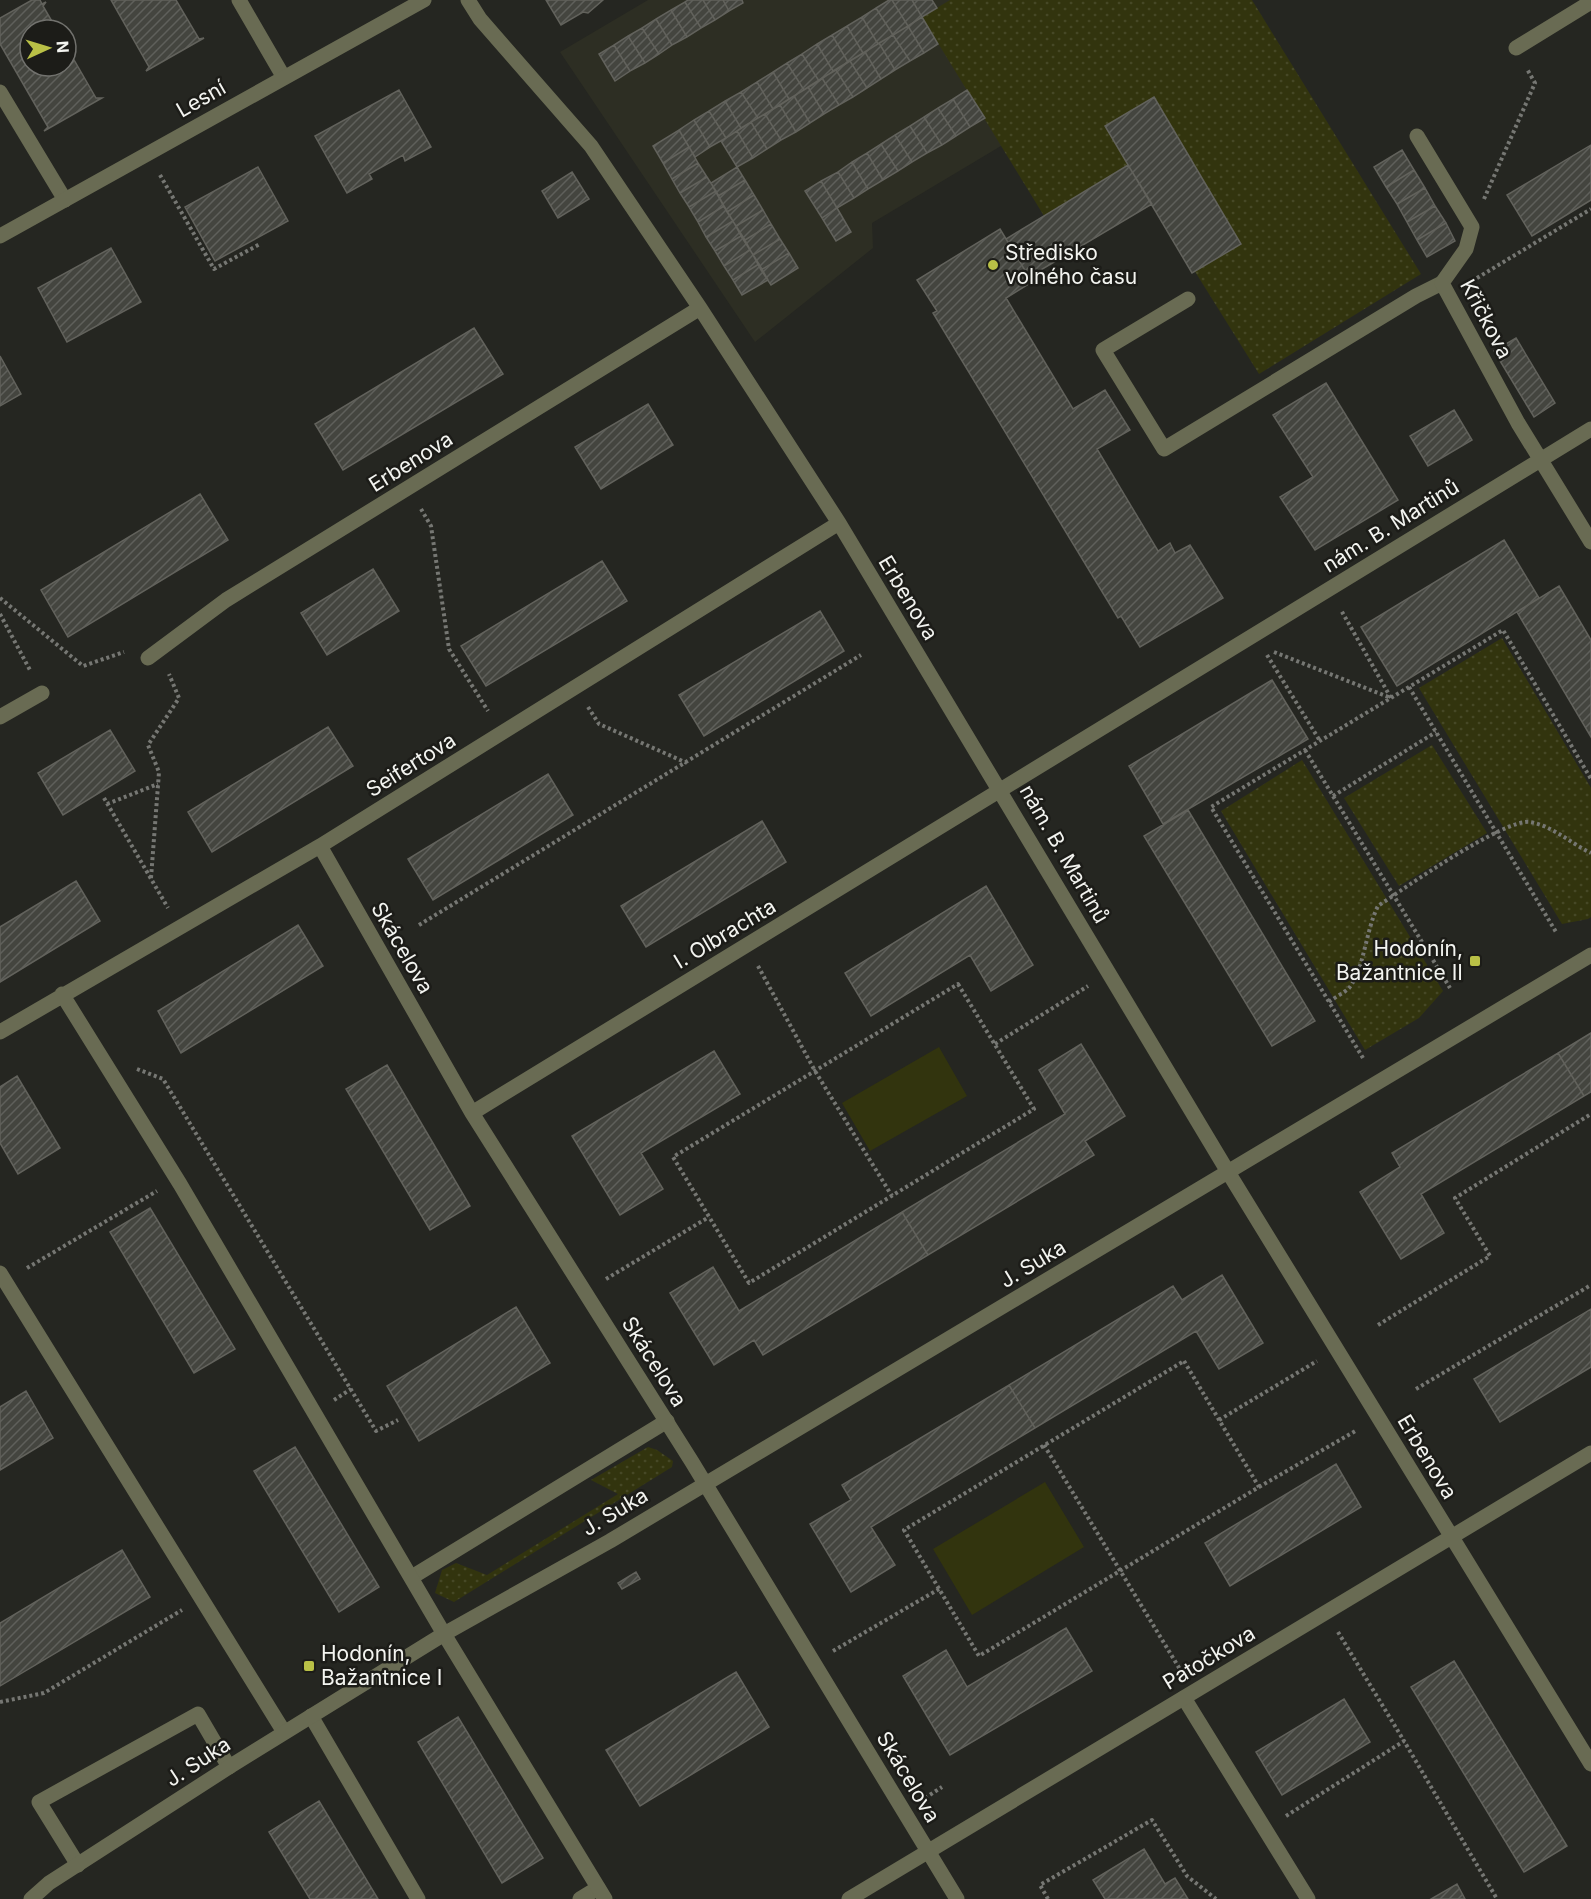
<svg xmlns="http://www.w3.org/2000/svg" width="1591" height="1899" viewBox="0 0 1591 1899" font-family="Inter,sans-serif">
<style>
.built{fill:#2d2e23}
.grass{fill:url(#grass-dots)}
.pitch{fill:#32340e}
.building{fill:url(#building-hatch);stroke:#62625c;stroke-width:1.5}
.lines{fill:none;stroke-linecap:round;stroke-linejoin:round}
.path{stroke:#767773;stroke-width:4;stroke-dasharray:3 3;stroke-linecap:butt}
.lane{stroke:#696b53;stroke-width:15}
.street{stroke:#696b53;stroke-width:15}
.poi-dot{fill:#b9c046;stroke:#1c1c18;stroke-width:2}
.labels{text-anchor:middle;stroke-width:5;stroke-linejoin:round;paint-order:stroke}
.street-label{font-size:21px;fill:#f3f4f0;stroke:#1c1c18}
.poi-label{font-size:21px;fill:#f3f4f0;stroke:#1c1c18;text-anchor:start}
</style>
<defs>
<pattern id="grass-dots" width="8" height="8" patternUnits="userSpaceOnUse" patternTransform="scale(1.5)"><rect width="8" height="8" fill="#32340e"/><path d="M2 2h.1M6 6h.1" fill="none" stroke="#464826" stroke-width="1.8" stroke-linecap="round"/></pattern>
<pattern id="building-hatch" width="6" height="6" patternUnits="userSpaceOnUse" patternTransform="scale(1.5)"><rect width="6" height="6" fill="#44453f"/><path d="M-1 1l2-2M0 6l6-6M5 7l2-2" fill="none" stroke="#5f605b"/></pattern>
</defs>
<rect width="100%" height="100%" fill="#252621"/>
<path class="built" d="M648 0H976L1011 140 872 223 873 248 755 342 560 52Z"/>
<path class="grass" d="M950 0H1252L1421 274 1259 374 1129 166 1044 216 922 17Z
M1502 638 1591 788V917L1588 919 1562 924 1419 688Z
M1432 745 1487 833 1399 886 1344 798Z
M1302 760 1443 991 1419 1018 1365 1050 1221 811Z
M648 1447 657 1450 673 1461 672 1467 454 1602 435 1593 442 1570 456 1563 487 1575 618 1494 591 1480Z"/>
<path class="pitch" d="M939 1047 967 1096 870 1151 842 1103Z
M1045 1482 1084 1547 972 1615 933 1549Z"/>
<path class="building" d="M32 0H40L42 4 46 2 43 6 57 30H30V66H66V46L96 98H102L44 131 48 127 0 44V18Z
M111 0H176L199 39 204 38 146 71 149 67Z
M546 0H603L588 13 583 12 561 25Z
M688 0H703L715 20 701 28 685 2Z
M703 0H723L729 11 715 20Z
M723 0H742L743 3 729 11Z
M889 0H892L908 26 893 35 876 8Z
M892 0H912L922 17 908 26Z
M912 0H932L937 8 922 17Z
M685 2 701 28 687 37 671 10Z
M876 8 893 35 878 44 862 17Z
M671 10 687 37 672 45 656 19Z
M862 17 878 44 863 53 847 26Z
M922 17 938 44 924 53 908 26Z
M656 19 672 45 659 54 642 28Z
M847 26 863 53 848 62 832 35Z
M908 26 924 53 910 61 893 35Z
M642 28 659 54 645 63 628 36Z
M832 35 848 62 833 71 817 44Z
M893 35 910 61 895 70 879 43Z
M628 36 645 63 630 71 614 45Z
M879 43 895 70 881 79 865 52Z
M817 44 833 71 819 81 802 54Z
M614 45 630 71 615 81 599 54Z
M865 52 881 79 867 88 850 61Z
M802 54 819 81 804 90 787 63Z
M850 61 867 88 853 97 836 70Z
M787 63 804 90 789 99 773 72Z
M836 70 853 97 839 105 822 78Z
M773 72 789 99 773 109 757 82Z
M822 78 839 105 824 114 808 87Z
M757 82 773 109 758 118 741 92Z
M808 87 824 114 810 123 794 96Z
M399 90 431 147 405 161 403 155 369 174 372 179 347 193 315 136Z
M967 90 985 118 970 127 953 99Z
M741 92 758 118 741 128 725 101Z
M794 96 810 123 796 132 780 105Z
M1154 97 1241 244 1192 273 1105 126Z
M953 99 970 127 956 136 938 108Z
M725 101 741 128 726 138 709 111Z
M780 105 796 132 781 140 765 114Z
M938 108 956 136 942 145 924 117Z
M709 111 726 138 710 147 694 120Z
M765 114 781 140 767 149 751 122Z
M924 117 942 145 927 153 910 126Z
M694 120 710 147 695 157 679 130Z
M751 122 767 149 753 158 737 131Z
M910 126 927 153 912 162 895 135Z
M679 130 689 147 663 163 653 146Z
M737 131 753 158 737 167 721 141Z
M895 135 912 162 898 171 881 144Z
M881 144 898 171 883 180 867 153Z
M1591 145V200L1532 236 1507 195Z
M689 147 698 163 672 179 663 163Z
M1402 150 1414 170 1386 187 1374 167Z
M867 153 883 180 868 189 852 162Z
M852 162 868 189 854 198 838 172Z
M698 163 707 177 680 193 672 179Z
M1128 165 1152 204 1029 277 1006 239Z
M258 167 288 221 215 261 185 207Z
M737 167 745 180 718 196 711 183Z
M1414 170 1425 188 1397 204 1386 187Z
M572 172 589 199 558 218 542 191Z
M838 172 854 198 837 208 821 181Z
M707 177 716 191 689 207 680 193Z
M745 180 754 195 727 212 718 196Z
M821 181 837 208 822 218 805 191Z
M1425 188 1435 206 1407 222 1397 204Z
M716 191 724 206 698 222 689 207Z
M754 195 763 210 736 226 727 212Z
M724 206 733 221 706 237 698 222Z
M1435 206 1446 223 1417 240 1407 222Z
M837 208 851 232 836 241 822 218Z
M763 210 771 224 745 240 736 226Z
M733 221 741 236 715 251 706 237Z
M1446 223 1455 241 1427 257 1417 240Z
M771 224 780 239 753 255 745 240Z
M1000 229 1032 282 1006 298 1073 409 1105 390 1130 430 1097 449 1158 551 1170 543 1175 553 1190 545 1223 598 1140 647 1121 616 1118 618 933 313 937 311 917 280Z
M741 236 750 250 724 266 715 251Z
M780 239 789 253 761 270 753 255Z
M111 248 141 302 67 342 38 288Z
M750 250 759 264 733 280 724 266Z
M789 253 798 268 771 285 761 270Z
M759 264 768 280 742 295 733 280Z
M474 328 503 374 343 470 315 424Z
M1516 338 1555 403 1534 417 1494 351Z
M0 356 21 394 0 406Z
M1326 383 1398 500 1315 550 1280 497 1313 477 1273 415Z
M648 404 673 445 601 489 575 447Z
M1454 410 1472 440 1428 466 1410 436Z
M200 494 228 540 68 637 41 590Z
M1504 540 1539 598 1397 686 1361 627Z
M602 561 627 601 486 686 461 646Z
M373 569 399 611 327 655 301 613Z
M1559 586 1591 640V737L1517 612Z
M820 611 844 651 704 736 679 695Z
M1272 680 1308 739 1163 824 1129 766Z
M328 727 353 766 212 852 188 812Z
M110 730 135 771 63 815 38 773Z
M548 774 573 815 433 900 408 859Z
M1188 810 1315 1021 1272 1046 1144 836Z
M762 821 786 862 646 947 621 906Z
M76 881 100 921 0 982V927Z
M986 886 1033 965 991 991 970 955 871 1016 845 973Z
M298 925 323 966 181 1053 158 1011Z
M1591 1033V1092L1584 1096 1558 1053Z
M1081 1044 1125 1116 1085 1141 1094 1155 928 1255 902 1212 1065 1114 1039 1070Z
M714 1051 740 1094 641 1153 663 1189 620 1215 572 1136Z
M1558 1053 1584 1096 1421 1194 1444 1233 1401 1259 1360 1192 1400 1167 1392 1153Z
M387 1065 470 1206 430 1230 346 1089Z
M17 1076 60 1148 18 1174 0 1143V1087Z
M150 1208 235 1349 194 1373 110 1232Z
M902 1212 928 1255 763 1355 754 1340 714 1365 670 1293 713 1267 739 1311Z
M1222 1275 1263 1343 1219 1369 1196 1331 1035 1428 1009 1385 1173 1286 1182 1300Z
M516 1307 550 1363 419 1441 387 1386Z
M1591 1309V1367L1500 1422 1474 1379Z
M1009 1385 1035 1428 871 1527 895 1565 851 1592 810 1524 851 1500 842 1485Z
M26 1391 53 1438 0 1470V1407Z
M295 1447 379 1587 339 1612 254 1471Z
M1336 1464 1361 1507 1230 1586 1205 1543Z
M122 1550 150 1597 0 1686V1623Z
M636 1572 640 1579 622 1589 618 1583Z
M1066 1628 1092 1671 950 1755 903 1676 946 1650 967 1687Z
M1454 1661 1567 1846 1524 1872 1411 1687Z
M736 1672 769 1727 640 1806 606 1750Z
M1344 1699 1370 1742 1282 1795 1256 1752Z
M458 1717 543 1858 502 1883 418 1742Z
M319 1801 378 1899H310L269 1832Z
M1144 1849 1165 1884 1175 1878 1188 1899H1105L1093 1880Z
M1457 1884 1465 1899H1431Z"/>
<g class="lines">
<path class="path" d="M160 175 214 269 260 244
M1484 199 1535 83 1527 69
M1477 278 1591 209
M421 509 431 526 449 649 488 711
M0 598 83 666 124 652
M0 614 31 672
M1274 652 1391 698 1341 610
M1267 655 1320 741
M1409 687 1556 932
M588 707 599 724 687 763
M1305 750 1450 988
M1333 796 1436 732
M104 798 168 908
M107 804 158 784
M151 878 159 772 148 745 179 698 169 674
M419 925 861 655
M758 966 815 1071 892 1196
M958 984 1034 1109 749 1283 673 1157Z
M1329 1002C1335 997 1344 993 1349 988 1364 970 1366 929 1378 906 1403 889 1505 818 1530 822 1553 826 1570 843 1591 853
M995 1044 1088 986
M1363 1058 1211 807 1503 630 1591 779
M137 1069 163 1079 376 1431 398 1420
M27 1268 157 1191
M606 1279 709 1217
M1378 1325 1490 1256 1455 1198 1591 1114
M1184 1361 1259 1487 979 1656 904 1530Z
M1416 1389 1591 1285
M334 1400 351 1389
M1219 1420 1317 1361
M1044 1445 1181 1671
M1259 1487 1357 1430
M1338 1632 1404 1741
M833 1651 939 1589
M0 1702 44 1693 182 1610
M925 1798 942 1787
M1286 1816 1404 1741 1497 1899
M1048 1899 1040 1885 1152 1820 1187 1876 1216 1899"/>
<path class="lane" d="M239 0 283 76
M0 92 65 200
M1188 299 1103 350 1164 449 1416 296 1442 283
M0 717 42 693
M0 1273 284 1732
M412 1577 667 1421
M1184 1698 1308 1899
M311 1716 418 1899
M78 1865 39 1802 198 1714 229 1767
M580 1899 598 1888"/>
<path class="street" d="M468 0 480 19 591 146 700 308 839 523 1228 1172 1591 1764
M1516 48 1591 2
M1417 136 1472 227 1466 249 1442 283 1518 423 1591 542
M0 236 424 0
M148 658 226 600 700 308
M320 846 472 1113 692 1462 957 1899
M62 994 180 1184 444 1634 605 1899
M0 1032 320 846 839 523
M472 1113 1591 429
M31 1899 49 1883 229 1767 444 1634 610 1541 1591 955
M849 1899 1591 1453"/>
</g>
<g class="poi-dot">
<circle cx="993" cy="265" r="6"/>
<rect x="1469" y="955" width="12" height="12" rx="3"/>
<rect x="303" y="1660" width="12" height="12" rx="3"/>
</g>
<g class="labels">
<g class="street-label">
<text transform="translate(201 99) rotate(-30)" y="7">Lesní</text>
<text transform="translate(1486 319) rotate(62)" y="7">Křičkova</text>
<text transform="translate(411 462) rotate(-32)" y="7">Erbenova</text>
<text transform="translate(1391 526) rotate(-32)" y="7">nám. B. Martinů</text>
<text transform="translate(908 598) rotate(59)" y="7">Erbenova</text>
<text transform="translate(411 765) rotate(-32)" y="7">Seifertova</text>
<text transform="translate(1064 854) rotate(60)" y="7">nám. B. Martinů</text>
<text transform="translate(725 934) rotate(-31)" y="7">I. Olbrachta</text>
<text transform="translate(402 948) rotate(60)" y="7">Skácelova</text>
<text transform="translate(1033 1264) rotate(-31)" y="7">J. Suka</text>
<text transform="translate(654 1362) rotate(58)" y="7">Skácelova</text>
<text transform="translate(1427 1457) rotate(59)" y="7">Erbenova</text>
<text transform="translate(615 1512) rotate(-31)" y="7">J. Suka</text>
<text transform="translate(1209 1658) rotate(-31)" y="7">Patočkova</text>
<text transform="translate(198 1762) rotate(-33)" y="7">J. Suka</text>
<text transform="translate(908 1777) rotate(59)" y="7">Skácelova</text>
</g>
<g class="poi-label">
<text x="1005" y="260">Středisko<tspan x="1005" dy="24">volného času</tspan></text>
<text x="1463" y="956" text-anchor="end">Hodonín,<tspan x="1463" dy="24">Bažantnice II</tspan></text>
<text x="321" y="1661">Hodonín,<tspan x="321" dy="24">Bažantnice I</tspan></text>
</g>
</g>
<g transform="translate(48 48) rotate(86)"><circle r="28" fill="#1c1c18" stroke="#72726e" stroke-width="1.5"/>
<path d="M0-4.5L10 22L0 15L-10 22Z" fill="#b9c046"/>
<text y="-9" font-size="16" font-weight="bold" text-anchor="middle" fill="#f3f4f0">N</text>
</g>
</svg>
